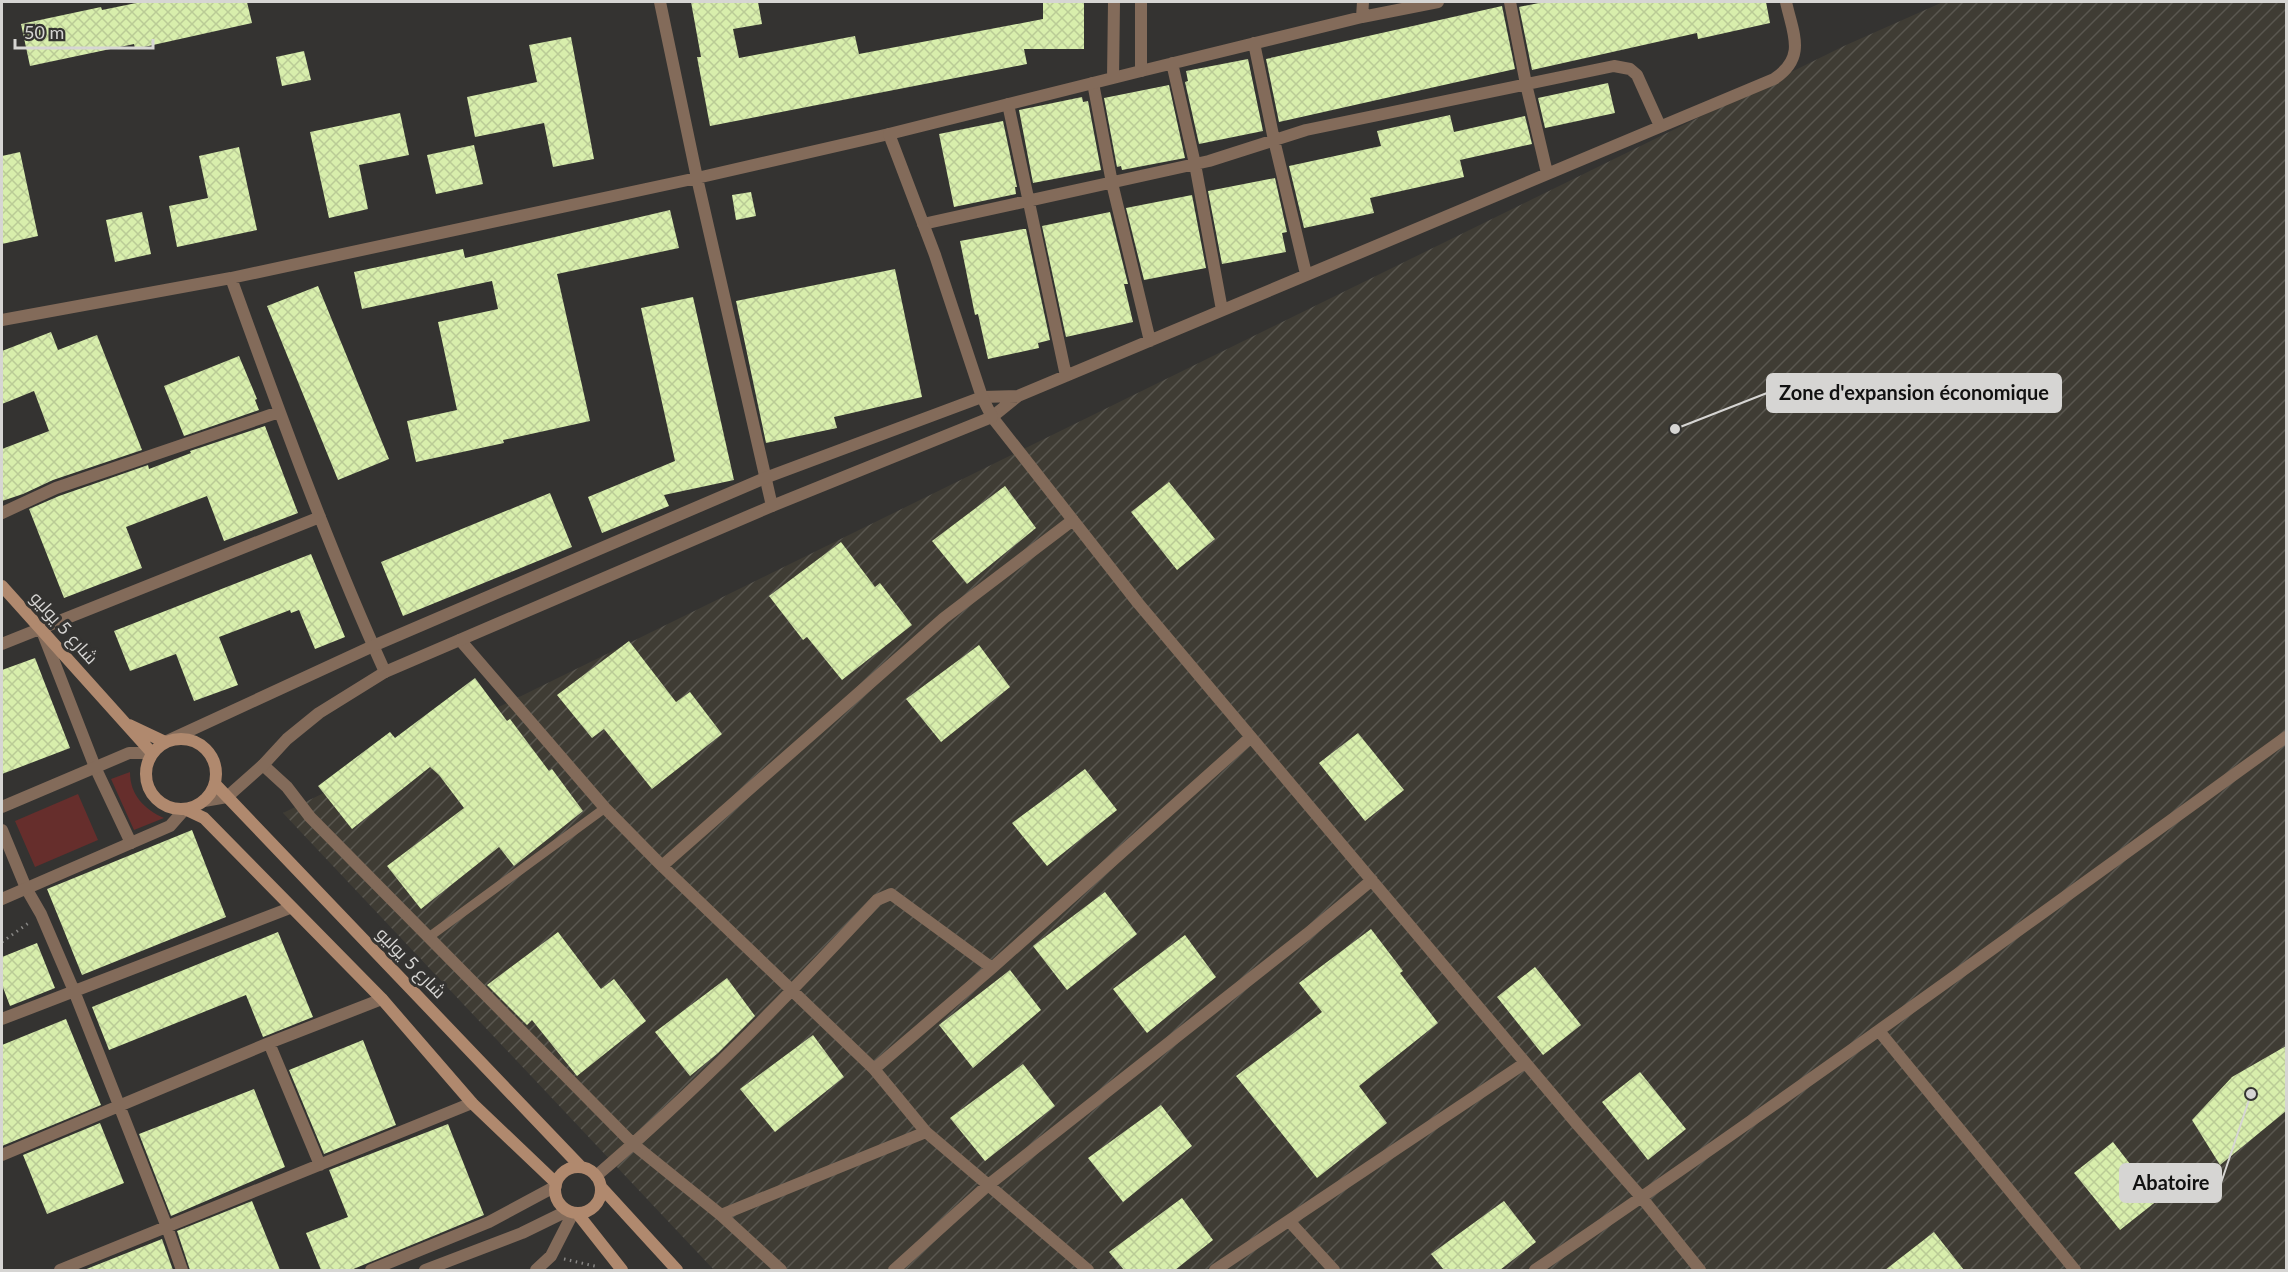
<svg xmlns="http://www.w3.org/2000/svg" width="2288" height="1272" viewBox="0 0 2288 1272" font-family="Lato,Cairo,sans-serif">
<style>
.industrial{fill:url(#industrial-furrows)}
.grass{fill:#662e2c}
.building{fill:url(#building-cross-hatch)}
.lines{fill:none;stroke-linecap:round;stroke-linejoin:round}
.path{stroke:#888785;stroke-width:3;stroke-dasharray:1.5 4.5;stroke-linecap:butt}
.service{stroke:#836b5a;stroke-width:9}
.minor{stroke:#836b5a;stroke-width:12}
.tertiary{stroke:#836b5a;stroke-width:12}
.secondary{stroke:#b0896e;stroke-width:12}
.labels{text-anchor:middle;stroke-width:6;stroke-linejoin:round;paint-order:stroke}
.street-label{font-size:18px;fill:#d6d5d3;stroke:#343331}
.leader{fill:none;stroke:#d6d5d3;stroke-width:2}
.callout-dot{fill:#d6d5d3;stroke:#343331;stroke-width:2}
.callout{fill:#d6d5d3;stroke:#d6d5d3;stroke-width:2}
.callout-label{font-size:20px;text-anchor:middle;font-weight:bold;fill:#111}
</style>
<defs>
<pattern id="industrial-furrows" width="10" height="10" patternUnits="userSpaceOnUse" patternTransform="scale(1.5)"><rect width="10" height="10" fill="#3f3c34"/><path d="M-1 1l2-2M0 10L10 0M9 11l2-2" fill="none" stroke="#5a5750"/></pattern>
<pattern id="building-cross-hatch" width="8" height="8" patternUnits="userSpaceOnUse" patternTransform="scale(1.5)"><rect width="8" height="8" fill="#d8eeac"/><path d="M0 0l8 8M0 8l8-8" fill="none" stroke="#bacb96"/></pattern>
</defs>
<rect width="100%" height="100%" fill="#343331"/>
<path class="industrial" d="M1943 2H2286V1270H714L283 813 1844 46Z"/>
<path class="grass" d="M130 772C130 795 144 809 164 818L134 830 111 779Z
M78 794 98 840 35 867 15 821Z"/>
<path class="building" d="M141 2H247L252 23 135 49 134 44 30 66 21 24 101 7 102 10Z
M691 2H758L762 24 733 29 739 58 855 36 859 54 1043 19V2H1084V49H1024L1027 64 710 126 697 57H701Z
M1544 2H1766L1770 23 1698 39 1697 33 1532 70 1519 7Z
M1502 6 1515 69 1279 122 1266 59Z
M571 37 594 159 553 167 544 123 475 137 467 97 537 82 529 45Z
M304 51 311 80 282 86 276 57Z
M1248 59 1263 131 1199 144 1185 82 1188 81 1186 71Z
M1608 83 1615 113 1545 128 1538 98Z
M1169 85 1185 158 1122 170 1121 166 1117 167 1104 98Z
M1082 97 1083 102 1088 101 1101 170 1033 183 1019 110Z
M400 113 409 155 359 165 368 209 329 218 310 132Z
M1450 115 1454 132 1525 116 1532 144 1460 160 1464 177 1370 198 1374 213 1304 228 1289 166 1381 146 1377 131Z
M1003 121 1017 187H1015L1016 194 954 207 939 134Z
M474 145 483 184 436 194 427 155Z
M239 147 257 230 177 247 169 206 208 198 199 156Z
M20 152 38 236 2 244V156Z
M1275 178 1287 232 1282 233 1286 252 1222 264 1208 191Z
M751 192 756 216 736 220 732 195Z
M1192 195 1206 268 1144 280 1126 208Z
M670 210 679 248 557 274 590 421 503 440 504 443 416 462 407 421 457 410 438 322 498 309 492 281 362 309 354 272 463 249 465 258Z
M142 212 151 254 115 262 106 220Z
M1110 212 1128 284H1124L1133 322 1066 337 1042 226Z
M1023 229H1026L1050 340 1038 343 1039 348 988 359 978 314 975 315 960 241Z
M895 269 922 397 834 417 837 428 766 443 736 301Z
M318 286 389 459 338 480 267 306Z
M693 297 734 480 664 495 669 506 602 533 588 497 675 461 641 308Z
M51 332 58 350 97 335 142 450 53 480 23 494 2 501V449L49 431 34 391 2 404V351Z
M239 356 257 399 255 400 259 410 184 436 164 386Z
M265 426 298 513 224 541 207 496 126 527 142 568 64 598 29 509 59 496 148 465 149 469 191 453 190 451Z
M1169 482 1215 539 1177 570 1131 512Z
M1005 486 1036 528 967 584 932 541Z
M550 493 572 547 403 616 381 562Z
M841 542 875 587 880 583 912 625 842 680 807 637 803 640 769 596Z
M311 554 345 637 315 649 299 610 291 613 290 610 219 637 238 685 194 701 176 654 130 671 114 631Z
M629 641 676 702 690 692 722 734 652 789 604 729 592 738 557 695Z
M979 645 1010 687 941 742 906 699Z
M35 658 70 748 2 774V670Z
M475 678 507 721 510 719 549 771 552 769 583 811 514 866 499 847 421 909 387 866 464 808 439 775 430 767 352 829 318 786 390 732 395 738Z
M1358 733 1404 790 1365 821 1319 763Z
M1085 769 1117 810 1047 866 1012 823Z
M192 830 226 917 82 975 47 889Z
M1105 892 1137 934 1067 990 1033 946Z
M1371 929 1403 971 1400 973 1438 1023 1359 1086 1387 1123 1317 1178 1236 1076 1322 1012 1299 983Z
M278 932 313 1017 263 1037 246 995 109 1050 92 1007Z
M558 932 601 989 614 979 646 1021 577 1076 532 1020 527 1025 487 985Z
M1185 935 1216 977 1147 1033 1113 989Z
M37 943 55 988 10 1006 2 985V957Z
M1535 967 1581 1025 1543 1055 1497 997Z
M1010 970 1041 1010 973 1068 939 1025Z
M727 978 755 1016 718 1053 690 1076 655 1032Z
M66 1019 101 1105 2 1146V1045Z
M813 1035 844 1077 775 1132 740 1089Z
M363 1040 396 1125 324 1154 289 1070Z
M2286 1046V1111L2220 1165 2192 1120 2232 1077Z
M1023 1064 1055 1106 985 1161 950 1118Z
M1640 1072 1686 1129 1648 1160 1602 1102Z
M254 1089 285 1167 171 1216 139 1134Z
M1161 1105 1192 1146 1123 1202 1088 1158Z
M100 1123 124 1183 47 1214 23 1155Z
M448 1124 484 1215 351 1270H321L306 1233 348 1217 329 1170Z
M2113 1142 2158 1200 2120 1230 2074 1173Z
M1182 1198 1213 1240 1175 1270H1124L1109 1252Z
M252 1201 280 1270H190L177 1231Z
M1504 1201 1536 1242 1500 1270H1444L1431 1254Z
M1934 1232 1964 1270H1885Z
M162 1239 173 1270H84Z"/>
<g class="lines">
<path class="path" d="M2 942 30 922
M564 1259 599 1267"/>
<path class="service" d="M429 937 605 808"/>
<path class="minor" d="M660 2 697 178 772 506
M1510 2 1526 84 1547 173
M1362 17 1363 2
M1254 43 1274 140 1306 274
M1172 63 1195 164 1222 310
M1141 71 1362 17 1438 2
M1093 83 1112 183 1150 341
M1008 104 1066 376
M923 224 1209 161 1306 130 1614 66 1630 69 1637 75 1660 126
M231 278C279 411 327 544 385 672
M2 320 231 278 697 178 889 134
M982 397 1018 396
M2 513 56 488 279 412
M42 631 95 767 131 843
M460 640 605 808 662 866 874 1069 926 1132 1088 1270
M2 644 320 517
M263 765 287 787 310 817 633 1144 721 1215 781 1270
M2 830 26 888 41 914 74 991 167 1227 182 1270
M662 866 944 618 1073 520
M2 1019 290 908
M1879 1031 2075 1270
M269 1043 320 1165
M874 1069 992 968 1251 737
M2 1155 269 1043 382 999
M596 1176C696 1091 788 996 877 900L891 894 992 968
M721 1215 926 1132
M1289 1221 1334 1270
M60 1270 472 1103
M371 1270 489 1222 556 1186
M425 1270 522 1233 567 1211
M536 1270 551 1256 573 1213
M894 1270 987 1186 1307 934 1372 880
M1215 1270 1525 1063
M1535 1270C1789 1098 2037 917 2286 737
M1700 1270 1642 1198 1577 1124 1138 603 992 417 1018 396 1774 79C1807 57 1793 34 1786 2"/>
<path class="tertiary" d="M1113 78 1114 2
M165 742 373 646 765 478 982 397
M204 801 227 797 263 765 287 739 319 713 385 672 772 506 992 417 982 397 935 255 889 134 1141 71V2
M2 807 129 753H152
M2 899 170 826 185 809"/>
<path class="secondary" d="M2 586 152 753
M129 725 165 742
M146 774a35 35 0 1 1 70 0a35 35 0 1 1-70 0Z
M215 784 581 1167
M185 809 204 818 382 999 472 1103 556 1183
M555 1190a23 23 0 1 1 46 0a23 23 0 1 1-46 0Z
M601 1187 677 1270
M577 1213 622 1270"/>
</g>
<g class="labels">
<g class="street-label">
<text transform="translate(64 628) rotate(48)" y="6">شارع 5 يوليو</text>
<text transform="translate(411 963) rotate(46)" y="6">شارع 5 يوليو</text>
</g>
</g>
<path class="leader" d="M1675 429L1767 393M2251 1094L2221 1183"/>
<g class="callout-dot">
<circle cx="1675" cy="429" r="6"/>
<circle cx="2251" cy="1094" r="6"/>
</g>
<g class="callout">
<rect x="1767" y="374" width="294" height="38" rx="6"/>
<rect x="2120" y="1164" width="101" height="38" rx="6"/>
</g>
<g class="callout-label">
<text x="1914" y="400">Zone d'expansion économique</text>
<text x="2171" y="1190">Abatoire</text>
</g>
<rect width="2288" height="1272" fill="none" stroke="#d6d5d3" stroke-width="6"/>
<path d="M15 39v9h138v-9" fill="none" stroke="#d6d5d3" stroke-width="3"/>
<text x="24" y="39" font-size="18" fill="#d6d5d3" stroke="#343331" stroke-width="4.5" paint-order="stroke">50 m</text>
</svg>
